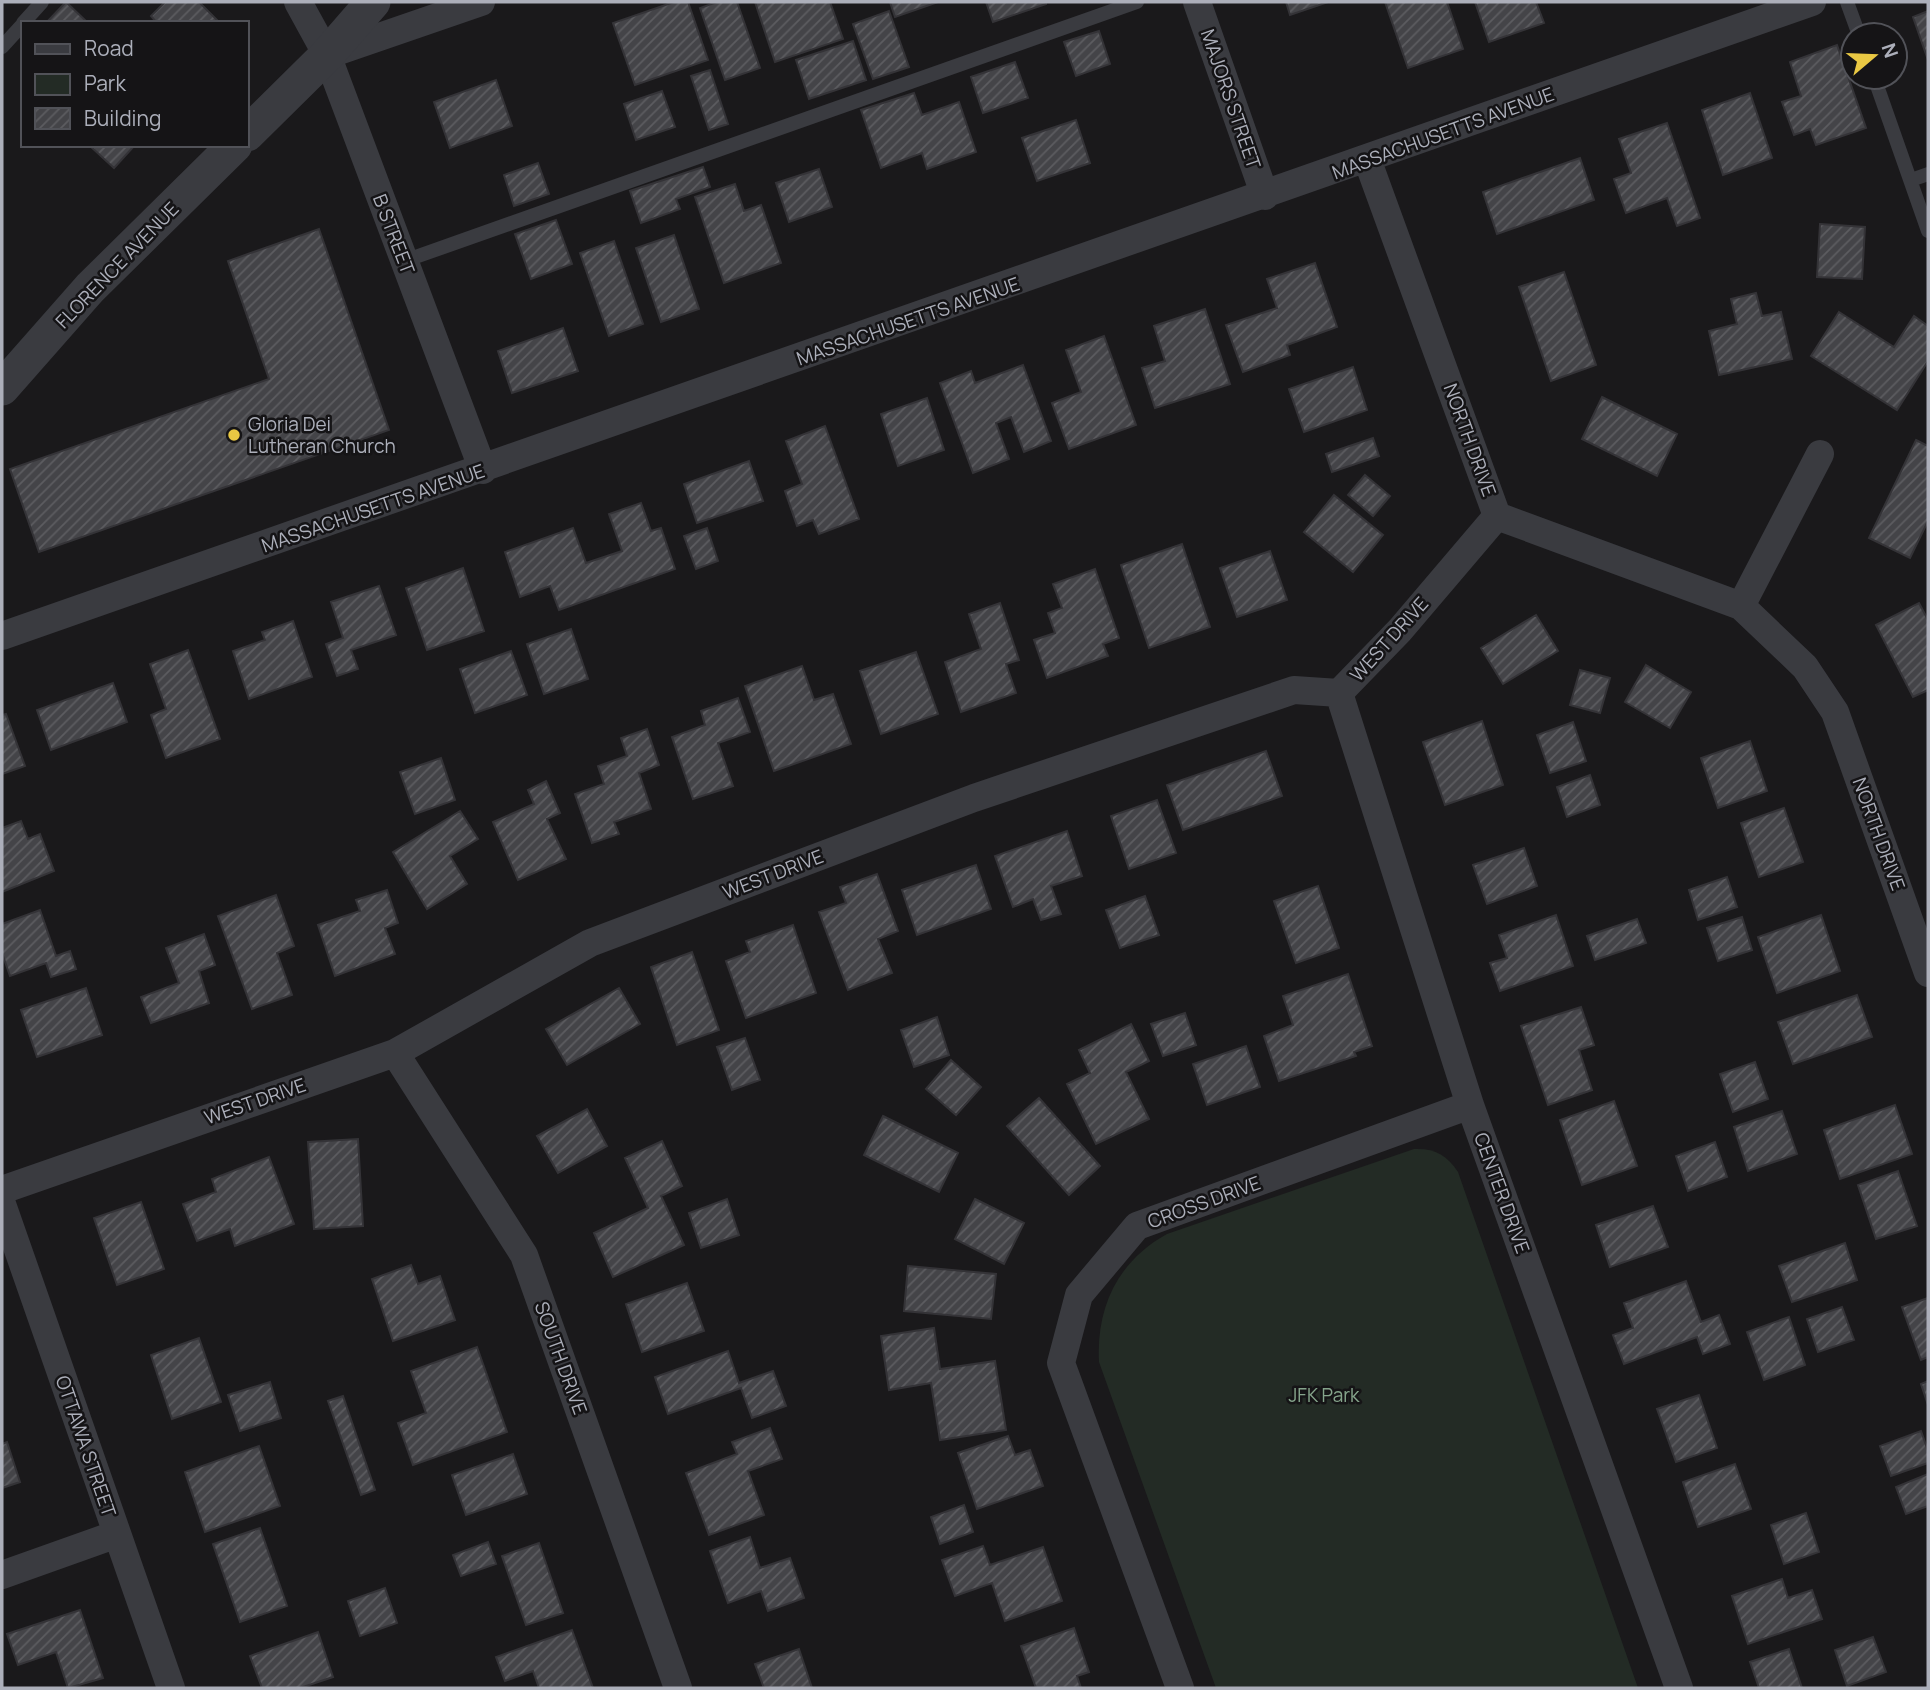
<svg xmlns="http://www.w3.org/2000/svg" width="1930" height="1690" viewBox="0 0 1930 1690" font-family="Manrope,sans-serif">
<style>
.park{fill:#232b25}
.building{fill:url(#building-hatch);stroke:#343337;stroke-width:2}
.lines{fill:none;stroke-linecap:round;stroke-linejoin:round}
.service{stroke:#3a3b40;stroke-width:14}
.minor{stroke:#3a3b40;stroke-width:28}
.tertiary{stroke:#3a3b40;stroke-width:35}
.poi-dot{fill:#e9c843;stroke:#151416;stroke-width:2.5}
.labels{text-anchor:middle;stroke-width:5;stroke-linejoin:round;paint-order:stroke}
.street-label{font-size:19px;fill:#acafba;stroke:#151416}
.poi-label{font-size:19px;fill:#acafba;stroke:#151416;text-anchor:start}
.park-label{font-size:19px;fill:#85a48b;stroke:#151416}
</style>
<defs>
<pattern id="building-hatch" width="6" height="6" patternUnits="userSpaceOnUse" patternTransform="scale(1.75)"><rect width="6" height="6" fill="#444448"/><path d="M-1 1l2-2M0 6l6-6M5 7l2-2" fill="none" stroke="#5c5c60"/></pattern>
</defs>
<rect width="100%" height="100%" fill="#1a191b"/>
<path class="park" d="M1414 1149C1434 1148 1447 1155 1458 1172L1638 1688H1216L1099 1362C1096 1307 1118 1261 1167 1234Z"/>
<path class="building" d="M66 2 88 23H46Z
M165 2H199L220 23H157L151 16Z
M674 2H688L708 60 635 85 613 23Z
M717 2H737L760 68 725 80 700 8Z
M755 2H830L843 39 775 62Z
M890 2H938L895 17Z
M986 2H1046V4L993 22Z
M1286 2H1328L1290 15Z
M1385 2H1447L1463 49 1408 68Z
M1475 2H1536L1544 23 1489 42Z
M889 11 909 67 873 79 853 24Z
M1928 11V60L1913 17Z
M1099 31 1110 64 1076 76 1064 42Z
M853 41 866 80 809 99 796 60Z
M1837 45 1866 128 1816 145 1810 129 1794 135 1782 102 1801 96 1790 62Z
M1015 62 1028 98 983 113 971 77Z
M710 70 728 124 709 130 691 76Z
M496 80 512 126 450 148 434 102Z
M662 91 675 127 636 140 624 104Z
M914 93 922 115 959 102 976 152 927 169 922 153 881 168 861 110Z
M1750 93 1772 158 1723 175 1702 110Z
M1076 120 1090 163 1037 181 1022 138Z
M1667 123 1700 218 1677 226 1667 198 1626 213 1614 179 1631 173 1619 139Z
M89 145H135L114 168Z
M1580 158 1594 200 1497 234 1483 192Z
M538 163 549 194 514 206 504 175Z
M703 167 710 187 676 199 680 209 641 223 630 191Z
M819 169 832 207 789 222 776 183Z
M735 184 744 211 761 205 781 263 724 283 695 197Z
M556 220 572 264 531 279 515 234Z
M1820 224 1865 227 1862 279 1817 277Z
M319 229 389 430 39 552 10 469 269 379 228 261Z
M674 235 699 309 661 322 636 248Z
M614 241 643 324 609 336 580 253Z
M1315 263 1337 327 1287 345 1290 355 1243 372 1226 325 1277 308 1267 279Z
M1564 272 1596 365 1551 381 1519 287Z
M1756 293 1762 316 1781 312 1792 359 1719 375 1709 331 1737 324 1731 299Z
M1205 309 1230 384 1155 408 1142 368 1165 361 1154 326Z
M1839 312 1894 347 1914 316 1928 326V361L1897 410 1811 356Z
M563 328 578 371 512 393 498 351Z
M1104 336 1136 425 1069 449 1052 403 1081 392 1066 350Z
M1023 365 1051 441 1024 452 1011 417 996 423 1009 459 973 473 940 383 971 371 975 383Z
M1353 367 1367 410 1304 432 1289 389Z
M1602 397 1677 434 1657 476 1582 439Z
M927 398 944 450 898 466 881 414Z
M825 426 859 519 819 534 813 520 797 526 785 491 802 484 786 441Z
M1373 438 1379 456 1332 472 1326 454Z
M1916 440 1928 446V521L1910 558 1869 538Z
M749 461 763 501 697 523 684 484Z
M1365 475 1390 496 1373 516 1348 495Z
M1334 495 1383 535 1353 572 1304 532Z
M641 503 651 531 661 528 675 569 559 610 550 586 520 597 505 552 573 528 586 563 622 551 609 514Z
M707 528 718 561 696 569 684 536Z
M1182 544 1210 627 1149 648 1121 565Z
M1270 551 1287 600 1237 617 1220 568Z
M463 568 484 631 427 650 406 588Z
M1095 569 1119 638 1103 644 1108 656 1047 678 1034 640 1055 633 1048 613 1062 608 1053 584Z
M379 586 396 635 351 650 358 669 337 676 326 644 343 638 331 602Z
M1000 603 1019 660 1006 664 1016 693 961 712 945 662 981 649 969 614Z
M1919 603 1928 620V690L1913 697 1876 625Z
M1536 615 1558 651 1503 684 1481 648Z
M293 621 312 677 249 699 233 651 265 640 262 632Z
M571 629 588 679 544 694 527 644Z
M188 650 220 739 166 758 151 715 166 709 150 664Z
M511 651 527 695 475 713 460 669Z
M916 652 938 714 881 734 860 671Z
M1646 665 1691 692 1670 728 1625 702Z
M802 666 814 700 833 694 851 744 774 771 745 686Z
M1580 670 1610 678 1600 713 1570 705Z
M113 683 127 722 51 750 37 710Z
M738 698 750 732 718 743 733 786 693 799 672 737 705 725 701 711Z
M6 714 25 766 2 774V715Z
M1482 721 1503 785 1445 805 1423 742Z
M1573 722 1586 761 1550 773 1537 735Z
M647 729 659 765 639 773 651 809 614 822 619 834 592 843 575 794 604 784 598 766 627 756 621 738Z
M1750 741 1767 791 1718 808 1701 758Z
M1266 751 1282 796 1183 830 1167 785Z
M441 758 455 800 415 814 400 772Z
M1590 775 1600 805 1567 817 1557 787Z
M546 781 560 813 547 819 566 859 518 880 493 822 534 804 528 790Z
M1157 800 1176 853 1129 869 1111 816Z
M1784 808 1803 862 1759 877 1741 823Z
M460 811 478 839 450 856 467 884 427 909 393 852Z
M21 821 28 839 40 834 54 871 2 892V828Z
M1067 831 1082 876 1051 886 1061 914 1041 920 1033 899 1013 907 995 856Z
M1524 848 1537 886 1487 904 1473 865Z
M976 865 991 909 917 935 902 890Z
M877 874 898 931 878 939 892 973 848 990 819 912 846 903 840 887Z
M1727 877 1737 907 1698 920 1689 890Z
M1318 886 1339 948 1296 963 1274 901Z
M387 890 398 923 385 928 395 954 335 976 318 925 360 911 356 900Z
M276 895 294 946 277 953 292 995 252 1009 218 916Z
M1145 896 1159 935 1120 948 1106 910Z
M40 910 56 956 70 951 76 969 51 977 46 963 10 976 2 953V924Z
M1556 915 1573 966 1500 991 1490 963 1507 958 1499 935Z
M1821 915 1840 971 1777 993 1758 937Z
M1742 917 1752 950 1718 961 1707 928Z
M1637 919 1646 943 1595 960 1587 936Z
M793 925 816 993 746 1018 726 961 750 952 746 941Z
M204 934 215 965 199 971 209 1003 151 1023 141 997 179 983 166 948Z
M692 952 719 1030 677 1045 651 967Z
M1348 974 1372 1046 1354 1052 1356 1056 1279 1081 1264 1036 1293 1025 1283 996Z
M86 988 102 1035 37 1057 21 1010Z
M619 988 640 1024 567 1065 546 1029Z
M1857 995 1872 1037 1793 1064 1778 1022Z
M1581 1007 1594 1045 1579 1050 1592 1090 1548 1105 1521 1026Z
M1185 1013 1196 1045 1163 1056 1151 1024Z
M937 1017 949 1055 914 1067 901 1030Z
M1131 1024 1149 1061 1126 1072 1149 1119 1096 1144 1067 1084 1090 1073 1079 1050Z
M745 1038 760 1080 732 1090 717 1047Z
M1246 1046 1260 1087 1207 1105 1193 1064Z
M951 1060 981 1087 956 1115 926 1089Z
M1755 1062 1768 1099 1733 1112 1720 1074Z
M1039 1098 1100 1166 1069 1195 1007 1126Z
M1614 1101 1637 1166 1582 1185 1560 1120Z
M1895 1105 1912 1154 1840 1179 1824 1130Z
M587 1109 607 1146 558 1173 537 1136Z
M1782 1111 1797 1154 1748 1171 1734 1127Z
M883 1116 958 1153 939 1192 864 1155Z
M358 1139 363 1226 314 1229 308 1142Z
M662 1141 682 1186 661 1196 684 1245 613 1277 594 1233 648 1208 625 1158Z
M1715 1142 1727 1177 1688 1191 1676 1156Z
M269 1157 294 1224 235 1246 230 1229 197 1241 183 1204 216 1192 212 1179Z
M1898 1171 1917 1226 1876 1239 1858 1185Z
M727 1199 739 1235 701 1248 689 1213Z
M975 1199 1024 1223 1004 1264 955 1239Z
M141 1202 164 1269 117 1285 94 1218Z
M1653 1206 1668 1247 1610 1267 1596 1225Z
M1845 1243 1857 1280 1792 1302 1779 1266Z
M411 1265 418 1284 440 1276 455 1320 393 1341 372 1279Z
M908 1266 996 1274 991 1319 904 1311Z
M1686 1281 1701 1322 1719 1315 1730 1344 1703 1354 1697 1337 1624 1364 1613 1335 1633 1328 1624 1303Z
M687 1283 704 1331 642 1352 626 1304Z
M1928 1298V1357L1921 1360 1902 1307Z
M1842 1307 1854 1340 1818 1352 1807 1319Z
M1789 1317 1805 1365 1764 1380 1747 1332Z
M934 1328 940 1369 995 1361 1006 1430 940 1440 931 1383 889 1390 881 1336Z
M199 1338 221 1402 172 1419 151 1355Z
M477 1347 507 1432 413 1465 398 1423 426 1413 411 1371Z
M728 1351 739 1383 773 1371 786 1406 752 1418 741 1388 668 1414 655 1377Z
M1928 1381V1405L1921 1384Z
M270 1382 281 1418 240 1431 228 1395Z
M1699 1395 1717 1448 1676 1462 1657 1409Z
M343 1396 375 1490 361 1495 328 1401Z
M770 1428 782 1459 748 1471 764 1515 709 1535 686 1473 737 1454 732 1442Z
M1921 1431 1928 1451V1463L1891 1476 1880 1446Z
M1008 1436 1015 1455 1030 1450 1043 1486 977 1509 958 1453Z
M7 1442 20 1482 2 1488V1444Z
M259 1446 280 1506 205 1532 185 1472Z
M513 1454 527 1494 466 1515 452 1475Z
M1735 1464 1751 1509 1698 1527 1683 1482Z
M1928 1474V1506L1906 1514 1896 1487Z
M964 1505 973 1532 940 1544 931 1517Z
M1806 1513 1819 1552 1784 1564 1771 1525Z
M260 1528 287 1606 240 1622 213 1544Z
M750 1537 760 1568 790 1558 804 1598 768 1611 761 1591 728 1603 710 1551Z
M488 1542 496 1564 461 1576 453 1555Z
M539 1543 563 1613 526 1625 502 1556Z
M983 1546 990 1565 1043 1547 1062 1601 1005 1621 992 1583 955 1596 942 1560Z
M1782 1579 1788 1598 1812 1590 1822 1619 1748 1644 1732 1596Z
M385 1588 397 1623 360 1636 348 1601Z
M80 1610 103 1678 68 1688 56 1652 18 1665 7 1634Z
M1074 1628 1089 1672 1077 1676 1081 1688H1036L1021 1646Z
M572 1630 593 1688H539L533 1671 505 1681 496 1657Z
M318 1632 333 1677 300 1688H262L250 1656Z
M1873 1637 1886 1672 1847 1686 1835 1650Z
M799 1649 812 1688H764L755 1664Z
M1789 1649 1802 1688H1759L1750 1662Z"/>
<g class="lines">
<path class="service" d="M1847 2 1859 35
M23 23 42 2
M2 47 23 24
M1874 77 1928 231
M1911 180 1928 174
M404 261 1137 2"/>
<path class="minor" d="M298 2 327 55 483 470
M1197 2 1265 196
M327 55 481 2
M1367 159 1497 516 1741 606 1805 667 1835 712 1928 973
M1741 606 1820 454
M2 636 1812 2
M1339 693 1470 1105 1679 1688
M395 1053 524 1255 678 1688
M2 1190 395 1053 590 943 974 798 1294 690 1339 693 1400 630 1497 516
M2 1204 171 1688
M2 1575 117 1534
M1180 1688 1061 1363 1079 1295 1137 1226 1470 1105"/>
<path class="tertiary" d="M247 134 327 55 373 2
M2 388 90 288 235 145"/>
</g>
<circle class="poi-dot" cx="234" cy="435" r="7"/>
<g class="labels">
<g class="street-label">
<text transform="translate(1231 99) rotate(71)" y="7">MAJORS STREET</text>
<text transform="translate(1443 133) rotate(-20)" y="7">MASSACHUSETTS AVENUE</text>
<text transform="translate(394 234) rotate(69)" y="7">B STREET</text>
<text transform="translate(117 265) rotate(-46)" y="7">FLORENCE AVENUE</text>
<text transform="translate(908 321) rotate(-19)" y="7">MASSACHUSETTS AVENUE</text>
<text transform="translate(1470 440) rotate(70)" y="7">NORTH DRIVE</text>
<text transform="translate(373 508) rotate(-19)" y="7">MASSACHUSETTS AVENUE</text>
<text transform="translate(1389 639) rotate(-48)" y="7">WEST DRIVE</text>
<text transform="translate(1879 834) rotate(70)" y="7">NORTH DRIVE</text>
<text transform="translate(773 874) rotate(-21)" y="7">WEST DRIVE</text>
<text transform="translate(255 1101) rotate(-19)" y="7">WEST DRIVE</text>
<text transform="translate(1502 1193) rotate(70)" y="7">CENTER DRIVE</text>
<text transform="translate(1204 1202) rotate(-20)" y="7">CROSS DRIVE</text>
<text transform="translate(561 1358) rotate(70)" y="7">SOUTH DRIVE</text>
<text transform="translate(86 1446) rotate(71)" y="7">OTTAWA STREET</text>
</g>
<g class="poi-label">
<text x="248" y="431">Gloria Dei<tspan x="248" dy="22">Lutheran Church</tspan></text>
</g>
<g class="park-label">
<text x="1324" y="1402">JFK Park</text>
</g>
</g>
<rect width="1930" height="1690" fill="none" stroke="#acafba" stroke-width="7"/>
<rect x="21" y="21" width="228" height="126" fill="#151416" stroke="#515258" stroke-width="2"/>
<rect x="35" y="44" width="35" height="10" fill="#3a3b40" stroke="#515258" stroke-width="2"/>
<text x="84" y="56" font-size="21" fill="#acafba">Road</text>
<rect x="35" y="74" width="35" height="21" fill="#232b25" stroke="#515258" stroke-width="2"/>
<text x="84" y="91" font-size="21" fill="#acafba">Park</text>
<rect x="35" y="108" width="35" height="21" fill="url(#building-hatch)" stroke="#515258" stroke-width="2"/>
<text x="84" y="126" font-size="21" fill="#acafba">Building</text>
<g transform="translate(1874 56) rotate(71)"><circle r="33" fill="#151416" stroke="#515258" stroke-width="2"/>
<path d="M0-5L12 26L0 18L-12 26Z" fill="#e9c843"/>
<text y="-10" font-size="19" font-weight="bold" text-anchor="middle" fill="#acafba">N</text>
</g>
</svg>
